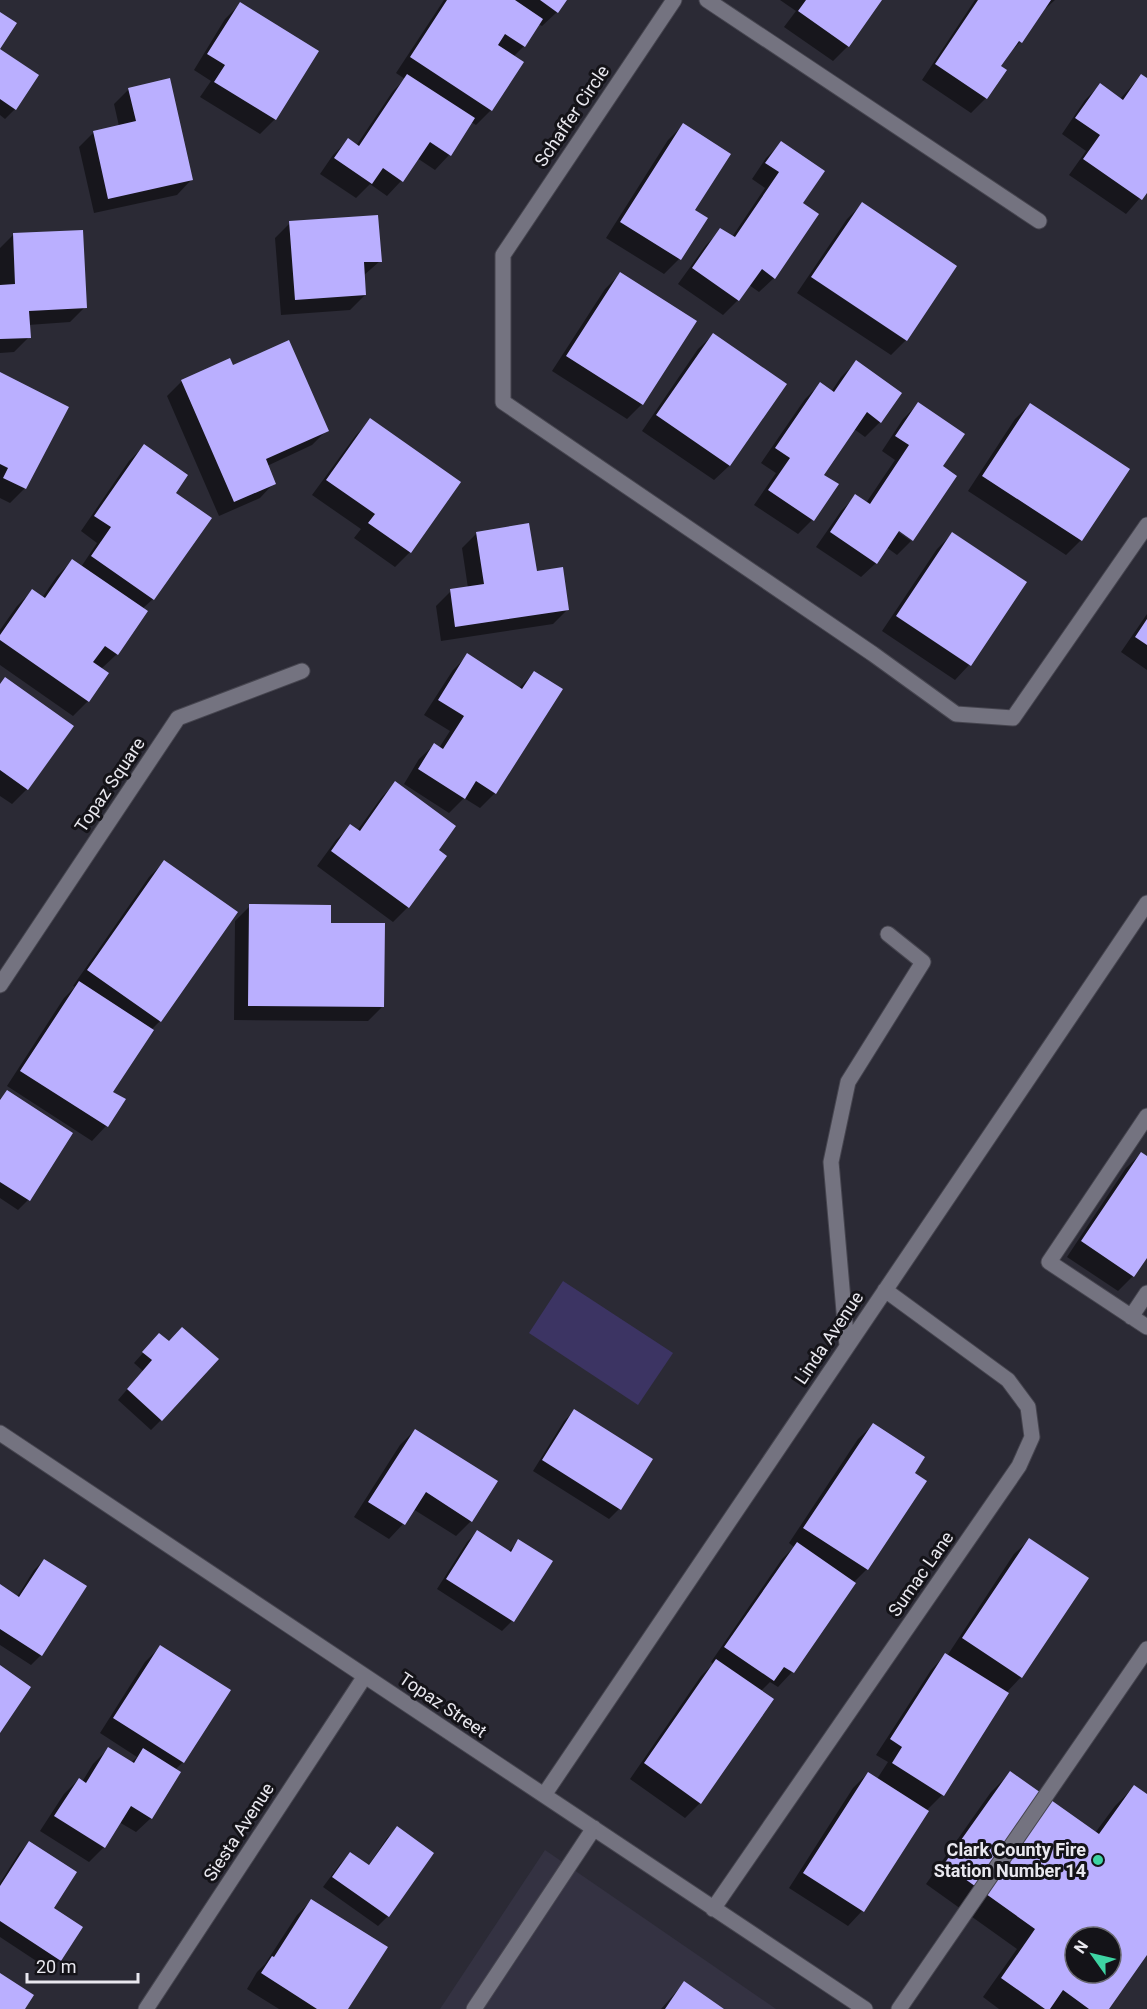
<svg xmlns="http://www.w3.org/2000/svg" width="1147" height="2009" viewBox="0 0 1147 2009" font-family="Roboto,sans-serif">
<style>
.built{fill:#343242}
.green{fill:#3c3463}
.shadow{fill:#0007;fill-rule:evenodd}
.building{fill:#baafff;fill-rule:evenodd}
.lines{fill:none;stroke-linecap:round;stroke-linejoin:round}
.minor-casing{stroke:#46454f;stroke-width:17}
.minor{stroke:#747380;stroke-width:15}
.poi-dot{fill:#3ed4a3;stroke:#141318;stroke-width:2}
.labels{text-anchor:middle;stroke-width:6;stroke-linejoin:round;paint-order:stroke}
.street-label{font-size:18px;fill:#e9e8ef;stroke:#141318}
.poi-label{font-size:18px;font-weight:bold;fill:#e9e8ef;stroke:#141318;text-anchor:end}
</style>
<rect width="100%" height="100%" fill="#2b2a35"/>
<path class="built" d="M545 1850 776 2009H440Z"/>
<path class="green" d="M563 1281 673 1353 638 1405 529 1333Z"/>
<path class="shadow" d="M444 0H565L557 12 542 26 538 24 524 46 513 57 522 63 491 110 476 125 471 122 449 155 435 170 417 158 401 181 387 196 370 184 356 198 320 174 333 155 348 140 356 146 393 91 405 79 396 73Z
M780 0H880L848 46 833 61 784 27 796 11Z
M975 0H1055L1046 8 1044 7 1020 42 1007 56 999 67 986 98 971 113 922 80Z
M240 4 275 119 260 134 200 97 211 81 194 70 225 19Z
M0 51 15 109 5 119 0 115Z
M1141 76 1147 80V190L1126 214 1069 175 1086 151 1062 134 1085 100 1100 85 1120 99Z
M129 89 191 180 177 195 94 213 79 147 94 132 119 126 114 104Z
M683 125 693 211 706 218 679 259 664 274 606 238 668 140Z
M781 143 801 203 774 278 759 292 749 285 738 300 723 315 678 284 706 245 721 230 732 237 765 188 752 179 766 158Z
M862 204 906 340 891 355 797 293 847 219Z
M290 223 380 261 363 276 365 295 350 310 281 315 275 238Z
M13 235 85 307 70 322 28 325 29 337 14 352 0 353V248Z
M620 274 695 322 642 404 627 419 552 371 605 289Z
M713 335 784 384 729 466 714 480 642 431 698 349Z
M856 362 880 422 865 437 854 429 822 475 812 520 798 534 754 505 776 473 761 463 805 399 820 384 831 392 841 377Z
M232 366 327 430 312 445 267 466 274 483 260 498 219 516 167 396 182 381Z
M0 374 67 407 25 488 10 503 0 498Z
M918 404 941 466 912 540 894 526 892 528 911 541 897 555 886 547 876 563 861 577 816 547 841 511 856 496 866 503 895 460 882 451 903 419Z
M1030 405 1081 540 1066 555 968 491 1015 419Z
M371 420 410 552 395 567 354 538 361 529 312 495 356 435Z
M144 446 174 493 153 599 142 609 117 654 101 669 88 701 73 716 0 665V630L17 606 32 591 42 598 57 576 72 561 81 567 97 543 81 531 129 461Z
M477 533 568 609 553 624 441 641 436 606 451 591 468 588 462 548Z
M952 534 1025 582 969 665 955 680 882 631 937 549Z
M1147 614V670L1121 652Z
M468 655 519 688 534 673 495 793 480 808 464 798 449 813 404 784 419 759 434 745 439 748 450 731 424 715 453 670Z
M0 684 71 726 27 789 12 804 0 796Z
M395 783 437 850 445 857 408 907 393 922 317 866 336 840 351 826 357 831 381 798Z
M164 862 160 1021 151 1030 111 1092 124 1100 106 1126 92 1141 7 1086 64 998 75 987 73 986 149 877Z
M250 906 329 924 383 1006 368 1021 234 1020 235 921Z
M7 1092 71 1134 28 1200 18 1210 0 1198V1099Z
M1141 1154 1147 1157V1255L1133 1276 1118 1291 1067 1257 1126 1168Z
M159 1335 161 1420 151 1430 118 1400 143 1371 134 1363Z
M574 1411 619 1509 609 1519 533 1471 564 1421Z
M873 1425 913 1473 867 1569 853 1583 792 1672 778 1687 770 1682 760 1692 700 1803 685 1818 630 1779 701 1676 713 1664 711 1662 782 1559 794 1547 789 1543 858 1439Z
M415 1430 471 1521 456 1536 413 1509 403 1524 389 1539 354 1517 400 1445Z
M477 1532 508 1552 519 1541 551 1561 512 1621 502 1631 437 1589 467 1542Z
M1029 1540 1021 1677 1006 1693 1007 1694 942 1795 926 1811 862 1911 848 1926 789 1888 853 1788 868 1773 877 1779 888 1762 876 1755 931 1670 945 1655 947 1656 1014 1554Z
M44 1560 41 1655 31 1665 0 1645V1586L17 1597 34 1570Z
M160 1647 229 1691 183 1762 175 1770 151 1818 136 1832 119 1822 104 1847 89 1862 40 1831 64 1794 79 1779 82 1782 93 1764 108 1749 131 1763 137 1757 100 1733 145 1662Z
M1010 1773 1095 1833 1115 1806 1134 1787 1147 1796V1953L1107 2009H999L983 1997 1017 1949 926 1884 991 1792ZM1075 1937H1111V1973H1075Z
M397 1828 388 1916 378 1926 323 1887 340 1864 350 1854 368 1866 387 1838Z
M29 1843 52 1909 60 1960 50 1970 0 1937V1883L19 1853Z
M312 1900 346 2009H279L247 1989 257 1972 265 1964 297 1915Z
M684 1983 721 2009H661Z"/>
<path class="building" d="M447 0H515L543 19 525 47 505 34 498 45 524 62 492 111 410 57Z
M540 0H567L558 13Z
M806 0H882L849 47 798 11Z
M978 0H1051L1022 43 1019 41 1001 66 1007 70 987 99 935 64Z
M240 2 319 51 276 120 214 82 225 65 207 54Z
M0 12 17 23 0 49Z
M0 49 39 75 16 110 0 99Z
M407 74 475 118 451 156 430 142 403 182 383 168 372 184 334 158 348 138 359 146Z
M1141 74 1147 78V193L1142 200 1083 159 1100 135 1075 118 1100 83 1123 100Z
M170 78 193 180 108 199 93 131 136 121 128 88Z
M683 123 731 154 695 210 708 218 681 260 620 222Z
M781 141 825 171 803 203 819 214 775 279 762 269 739 301 692 268 720 228 735 237 779 172 765 163Z
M862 202 957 266 907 341 811 277Z
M378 215 382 262H364L366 295 295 300 289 221Z
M83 230 87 308 29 311 31 338 0 339V285L15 284 13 233Z
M620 272 697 321 643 405 566 356Z
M713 333 787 384 730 466 656 415Z
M289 340 329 431 266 459 276 484 234 502 181 380 230 358 233 365Z
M856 360 902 393 881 423 867 412 824 475 839 484 814 521 768 490 790 458 775 448 820 382 834 392Z
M0 372 69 407 26 489 3 478 8 468 0 464Z
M918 402 965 434 943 466 957 476 913 541 899 531 877 564 830 532 855 494 870 504 909 445 895 436Z
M1030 403 1130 469 1082 541 982 476Z
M370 418 461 482 411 553 368 523 375 514 326 480Z
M144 444 188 475 176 493 212 518 154 600 91 556 111 527 94 516Z
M529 523 537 571 563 567 569 610 455 627 450 589 484 584 476 532Z
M952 532 1027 582 971 666 896 616Z
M72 559 148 611 118 655 105 646 93 662 109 673 89 702 0 640V635L32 589 45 598Z
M1147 619V645L1135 637Z
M467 653 522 689 534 671 563 689 496 794 476 781 465 799 418 769 434 743 443 749 464 716 438 700Z
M5 677 74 726 28 790 0 770V684Z
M395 781 456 826 439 850 447 856 409 908 331 851 350 824 360 831Z
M164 860 238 912 161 1022 87 970Z
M249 904 331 905V923H385L384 1007 248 1006Z
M79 981 154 1030 113 1092 126 1099 108 1127 20 1071Z
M7 1090 73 1133 30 1201 0 1182V1100Z
M1141 1152 1147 1156V1258L1134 1277 1081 1241Z
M182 1327 219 1359 162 1421 127 1389 152 1360 142 1352 159 1333 169 1341Z
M574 1409 653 1459 621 1510 542 1460Z
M873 1423 925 1457 915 1473 927 1481 868 1570 803 1528Z
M415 1429 498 1481 472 1522 426 1492 405 1525 368 1502Z
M477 1530 511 1552 518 1539 553 1561 514 1622 446 1579Z
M1029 1538 1089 1578 1022 1678 962 1638Z
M797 1542 856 1583 794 1673 784 1667 774 1681 724 1647Z
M44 1559 87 1586 42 1656 0 1629V1584L19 1597Z
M160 1645 231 1690 184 1763 113 1718Z
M945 1653 1009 1693 944 1796 892 1763 902 1747 890 1739Z
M716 1659 774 1699 701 1804 644 1763Z
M0 1665 31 1687 0 1733Z
M108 1747 134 1763 143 1748 181 1772 152 1819 131 1806 105 1848 54 1816 79 1778 86 1783Z
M1010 1771 1099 1834 1134 1785 1147 1794V1955L1109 2009H1089L1063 1990 1050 2009H1045L1001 1978 1035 1929 944 1864ZM1075 1937H1111V1973H1075Z
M868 1772 929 1811 864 1912 803 1873Z
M397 1826 434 1853 389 1917 332 1877 350 1852 369 1865Z
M29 1841 77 1872 54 1908 83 1927 61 1961 0 1921V1886Z
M311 1899 388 1947 348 2009H317L261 1973 272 1956 274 1957Z
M0 1973 34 1995 25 2009H0Z
M684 1981 724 2009H665Z"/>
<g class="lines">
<g class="minor-casing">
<path id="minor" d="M674 0 503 255V402L873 654 956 714 1013 718 1147 525
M707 0 1039 221
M0 985 178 718 302 671
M1147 1116 1049 1262 1147 1327
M1131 1317 1147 1293
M847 1346 831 1162 848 1082 923 962 888 934
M0 1433 865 2009
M544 1795 1147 903
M713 1909 1019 1466 1032 1437 1028 1407 1008 1380 885 1290
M146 2009 365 1676
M474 2009 594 1828
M899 2009 1147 1649"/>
</g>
<use href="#minor" class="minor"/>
</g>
<circle class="poi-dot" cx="1098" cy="1860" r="6"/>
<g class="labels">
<g class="street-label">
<text transform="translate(572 116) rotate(-56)" y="6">Schaffer Circle</text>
<text transform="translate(110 785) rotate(-56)" y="6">Topaz Square</text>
<text transform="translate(829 1338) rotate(-56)" y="6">Linda Avenue</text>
<text transform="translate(921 1574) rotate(-55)" y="6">Sumac Lane</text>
<text transform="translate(443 1705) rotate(34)" y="6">Topaz Street</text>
<text transform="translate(239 1832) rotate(-57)" y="6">Siesta Avenue</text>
</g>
<g class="poi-label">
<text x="1086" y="1856">Clark County Fire<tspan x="1086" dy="21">Station Number 14</tspan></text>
</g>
</g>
<g transform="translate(1093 1955) rotate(304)"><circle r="28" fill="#141318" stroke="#69686e" stroke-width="1.5"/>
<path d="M0-4.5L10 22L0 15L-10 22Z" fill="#3ed4a3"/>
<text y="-9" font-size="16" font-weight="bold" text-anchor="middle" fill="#e9e8ef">N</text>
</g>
<path d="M27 1973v9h111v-9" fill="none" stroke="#e9e8ef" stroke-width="3"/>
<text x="36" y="1973" font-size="18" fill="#e9e8ef" stroke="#141318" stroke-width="4.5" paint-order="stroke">20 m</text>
</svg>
